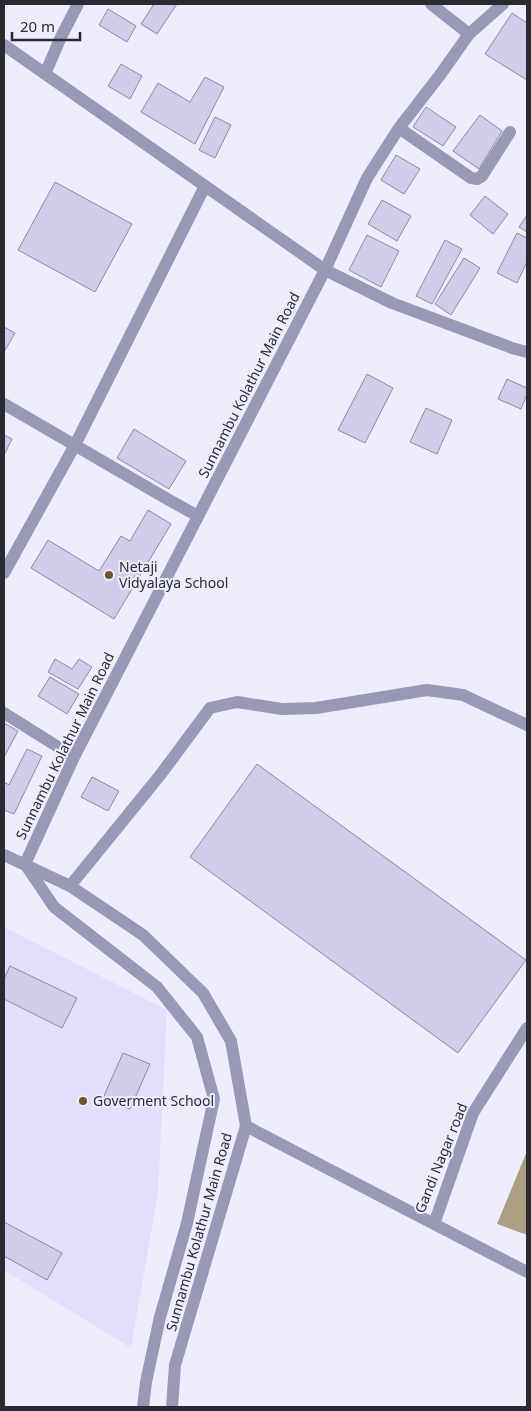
<svg xmlns="http://www.w3.org/2000/svg" width="531" height="1411" viewBox="0 0 531 1411" font-family="'Noto Sans',sans-serif">
<style>
.built{fill:#e1dffc}
.water{fill:#ab9e83}
.building{fill:#cfcdea;stroke:#8c8b9f}
.lines{fill:none;stroke-linecap:round;stroke-linejoin:round}
.minor{stroke:#9a98b7;stroke-width:12}
.poi-dot{fill:#6d5727;stroke:#ededfe;stroke-width:2}
.labels{text-anchor:middle;stroke-width:4;stroke-linejoin:round;paint-order:stroke}
.street-label{font-size:14px;fill:#2a2a32;stroke:#ededfe}
.poi-label{font-size:14px;fill:#2a2a32;stroke:#ededfe;text-anchor:start}
</style>
<rect width="100%" height="100%" fill="#ededfe"/>
<path class="built" d="M4 927 167 1010 158 1192 131 1348 4 1270Z"/>
<path class="water" d="M527 1151V1235L497 1224Z"/>
<path class="building" d="M154 4H177L157 34 141 24Z
M108 9 136 26 127 42 99 25Z
M512 13 527 23V80L485 54Z
M121 64 142 76 130 99 108 86Z
M205 77 224 87 195 144 141 112 158 83 190 102Z
M426 107 456 127 443 146 413 127Z
M480 115 502 131 479 169 453 151Z
M215 117 231 125 215 158 199 150Z
M396 155 420 169 404 194 381 180Z
M55 182 132 224 95 292 18 250Z
M485 196 508 214 493 234 470 215Z
M382 200 411 216 397 241 368 224Z
M527 215V232L519 227Z
M517 233 527 238V262L517 283 497 273Z
M367 235 399 251 381 287 349 270Z
M445 240 462 249 432 304 416 296Z
M464 258 480 268 451 315 435 304Z
M4 327 15 333 4 352Z
M367 374 393 388 365 443 338 430Z
M507 379 527 388V394L521 409 498 399Z
M426 408 452 420 437 454 410 442Z
M134 429 186 461 169 489 117 458Z
M4 435 12 439 4 455Z
M148 510 171 524 114 619 31 568 48 540 99 571 121 536 130 541Z
M55 659 72 669 79 659 92 667 78 689 48 672Z
M50 677 79 694 67 714 38 696Z
M4 723 18 731 4 757Z
M27 749 42 756 14 814 4 810V782L9 785Z
M257 764 526 960 458 1053 190 857Z
M92 777 119 791 108 811 81 797Z
M10 966 77 998 62 1028 4 999V979Z
M123 1053 150 1064 130 1109 103 1098Z
M4 1222 62 1253 47 1280 4 1256Z"/>
<g class="lines">
<path class="minor" d="M431 4 469 34
M503 4 469 34 440 75 399 128 367 178 325 270 392 303 512 348 527 352
M4 45 325 270 74 757 25 864
M45 74 61 37 78 4
M399 128 471 178 477 179 482 176 510 132
M4 404 169 500 198 516
M4 573 75 445 205 186
M4 713 74 757
M4 855 70 886 143 935 203 993 231 1041 246 1126 175 1365 172 1407
M25 864 54 907 157 987 197 1037 214 1099 187 1223 160 1317 146 1382 143 1407
M70 886 161 774 210 708 237 702 282 709 316 708 427 690 463 695 527 725
M246 1126 434 1224 473 1113 527 1028
M434 1224 527 1272"/>
</g>
<g class="poi-dot">
<circle cx="109" cy="575" r="5"/>
<circle cx="83" cy="1101" r="5"/>
</g>
<g class="labels">
<g class="street-label">
<text transform="translate(249 385) rotate(-63)" y="5">Sunnambu Kolathur Main Road</text>
<text transform="translate(65 746) rotate(-64)" y="5">Sunnambu Kolathur Main Road</text>
<text transform="translate(441 1158) rotate(-68)" y="5">Gandi Nagar road</text>
<text transform="translate(199 1232) rotate(-74)" y="5">Sunnambu Kolathur Main Road</text>
</g>
<g class="poi-label">
<text x="119" y="572">Netaji<tspan x="119" dy="16">Vidyalaya School</tspan></text>
<text x="93" y="1106">Goverment School</text>
</g>
</g>
<rect width="531" height="1411" fill="none" stroke="#2a2a32" stroke-width="10"/>
<path d="M12 32v8h68v-8" fill="none" stroke="#2a2a32" stroke-width="2.5"/>
<text x="20" y="32" font-size="15" fill="#2a2a32" stroke="#ededfe" stroke-width="4" paint-order="stroke">20 m</text>
</svg>
